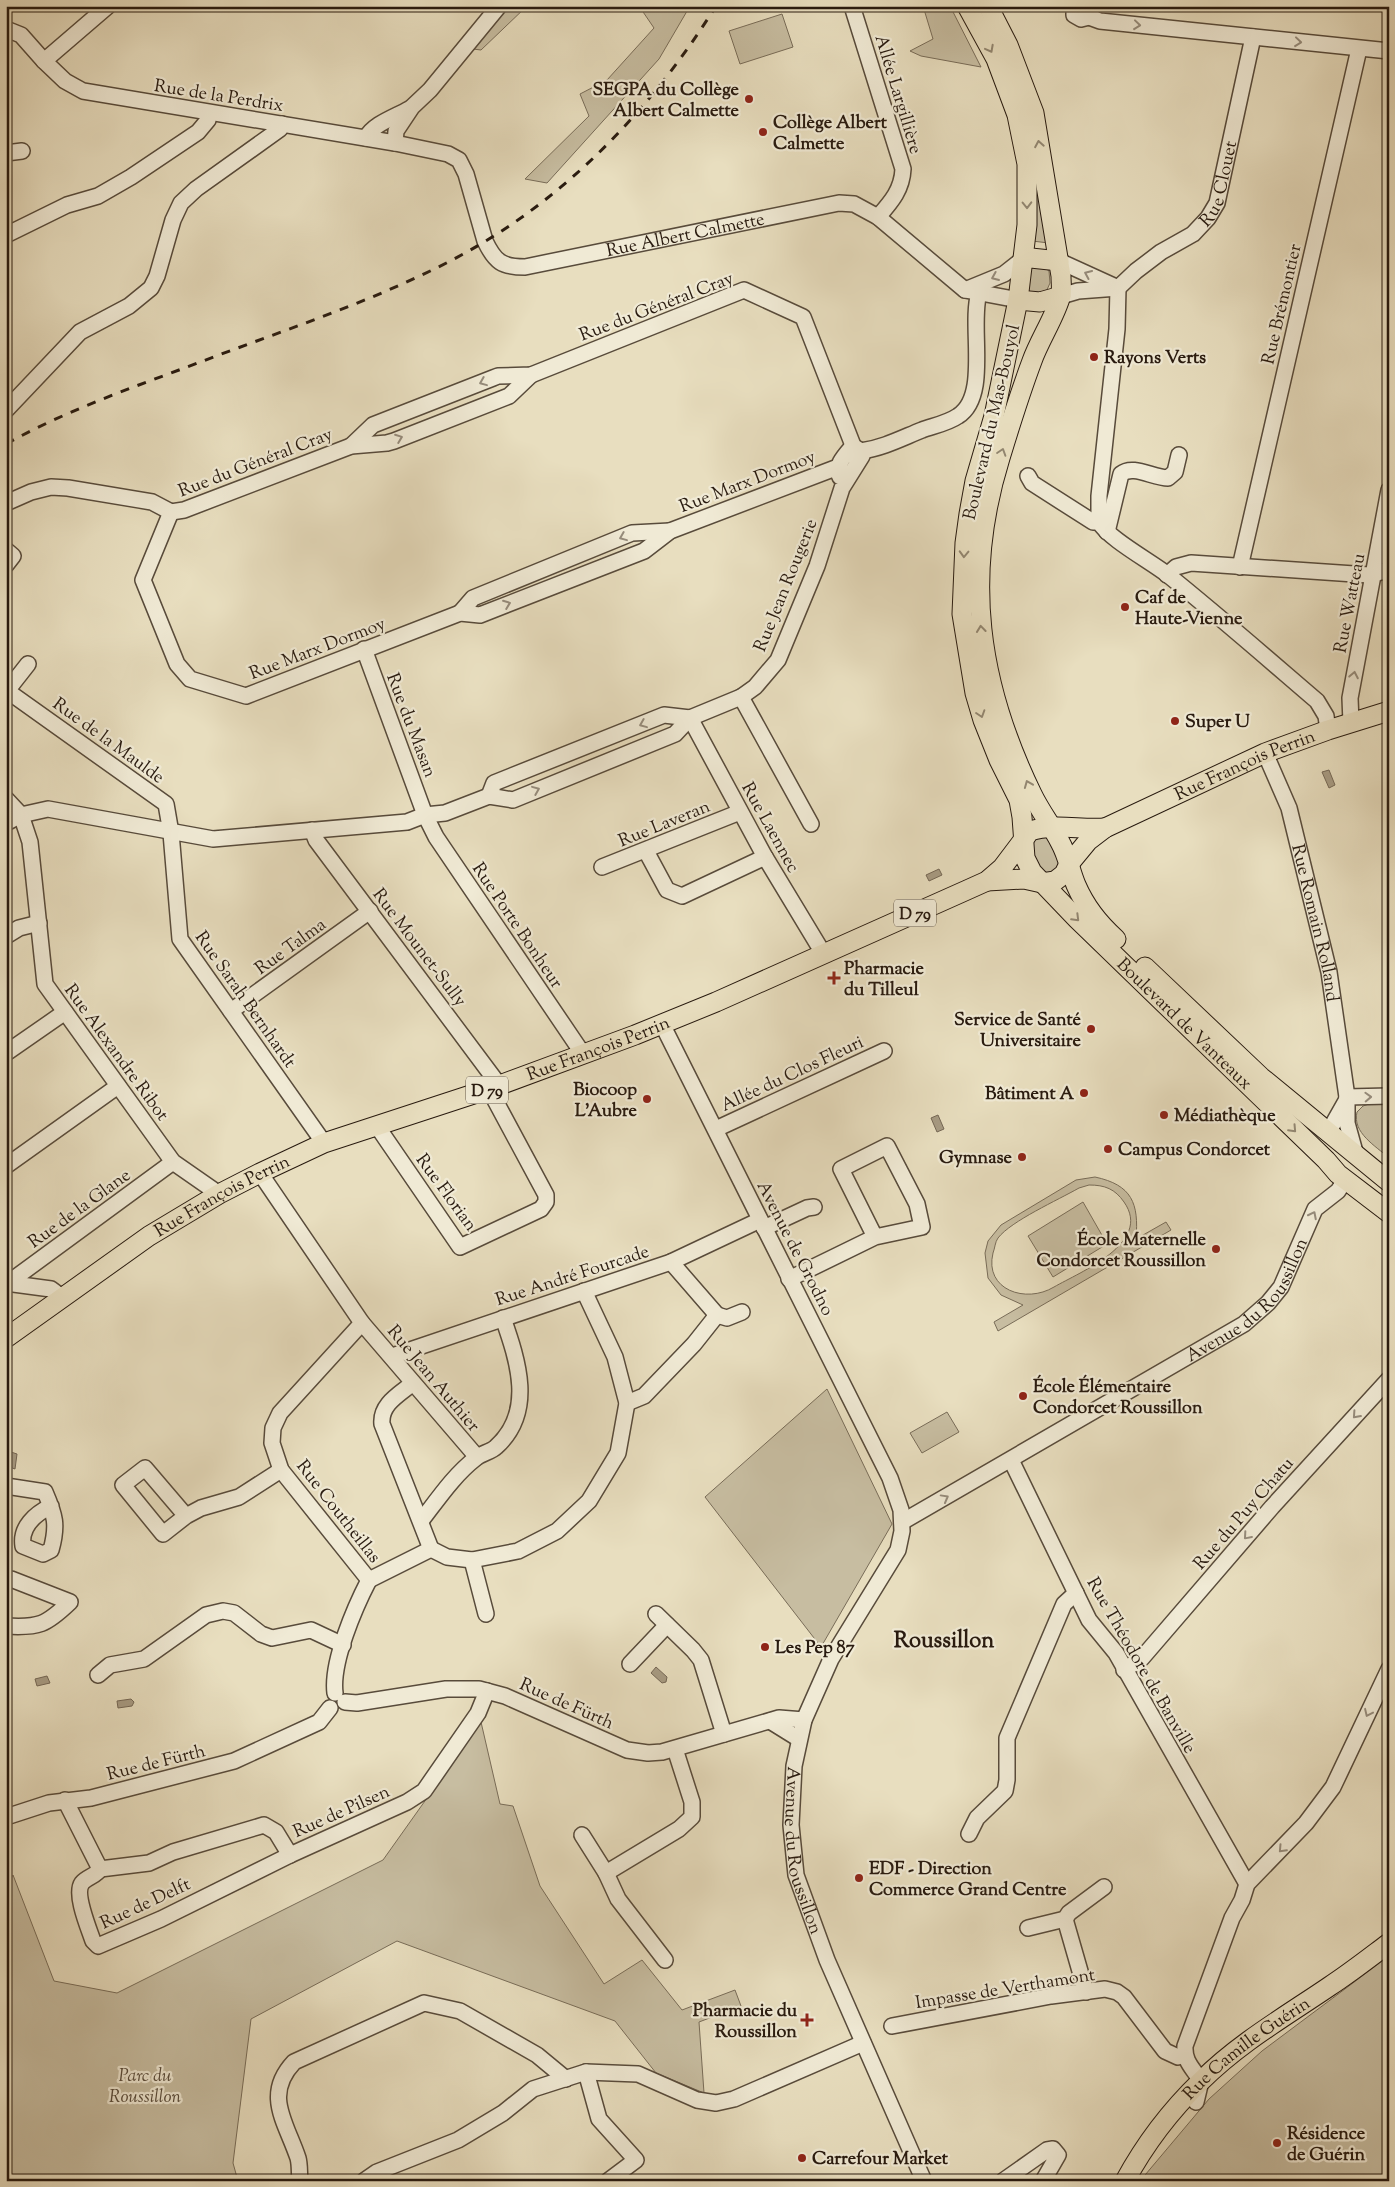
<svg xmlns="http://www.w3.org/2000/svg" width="1395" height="2187" viewBox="0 0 1395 2187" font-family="'Sorts Mill Goudy',serif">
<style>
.green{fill:#c7bda1;stroke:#786c58;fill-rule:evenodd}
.water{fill:#a79b83;stroke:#746755}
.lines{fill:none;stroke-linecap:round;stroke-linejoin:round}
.minor-casing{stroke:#584b3b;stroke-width:18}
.major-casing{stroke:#281a0f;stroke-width:21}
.minor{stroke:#f0ead5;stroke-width:15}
.major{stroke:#e8debf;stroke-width:19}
.rail{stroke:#281a0f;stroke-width:3;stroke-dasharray:9 9;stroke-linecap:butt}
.oneway{stroke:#968c7c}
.oneway2{stroke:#928670}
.poi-dot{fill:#8f2418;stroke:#f0ead5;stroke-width:2}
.labels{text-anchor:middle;stroke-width:4.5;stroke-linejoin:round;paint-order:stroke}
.shield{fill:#f0ead5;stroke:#64584a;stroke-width:1}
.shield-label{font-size:16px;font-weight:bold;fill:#281a0f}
.poi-label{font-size:18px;font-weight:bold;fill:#281a0f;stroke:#f0ead5;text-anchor:start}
.street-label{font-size:18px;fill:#281a0f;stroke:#f0ead5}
.park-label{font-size:18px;font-style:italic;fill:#584b3b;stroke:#f0ead5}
.district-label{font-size:22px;font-weight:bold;fill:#281a0f;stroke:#f0ead5}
</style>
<rect width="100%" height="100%" fill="#e8debf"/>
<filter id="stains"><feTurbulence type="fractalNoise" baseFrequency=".004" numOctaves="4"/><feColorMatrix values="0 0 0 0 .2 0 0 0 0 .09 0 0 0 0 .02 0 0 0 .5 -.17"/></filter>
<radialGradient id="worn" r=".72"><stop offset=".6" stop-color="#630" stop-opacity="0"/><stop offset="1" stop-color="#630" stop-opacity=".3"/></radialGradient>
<path class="green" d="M504 6H527L481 50 473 49Z
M639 6H690L659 59 547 183 525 179 589 116 580 94 607 80 654 28Z
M923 6H950L981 67 921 56 910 51 933 39Z
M782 14 793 47 740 64 729 31Z
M1035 179H1039L1049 243 1032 241Z
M1033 267 1045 268 1049 271 1050 283 1046 292 1031 294 1028 291 1029 272Z
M1046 835 1062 860 1057 872 1043 875 1035 867 1032 839Z
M1372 1103H1389V1158C1376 1146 1352 1133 1357 1112L1363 1106Z
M1095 1177C1132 1185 1139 1203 1136 1239L1166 1222 1171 1230 998 1331 994 1322 1023 1305 1001 1295 988 1278 985 1253 988 1241 1001 1225 1076 1180ZM1089 1185C1105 1185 1115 1189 1124 1202 1153 1243 1080 1272 1054 1287 1026 1304 984 1290 993 1253 995 1248 995 1242 998 1238 1011 1221 1058 1200 1079 1188Z
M1083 1202 1107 1244 1053 1277 1028 1236Z
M827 1389 892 1524 821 1647 705 1497Z
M947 1412 959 1432 922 1453 910 1433Z
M481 1722 500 1804 513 1806 540 1886 604 1984 642 1960 682 2010 735 1990 741 2006 699 2022 704 2093 656 2073 615 2021 397 1941 251 2019 233 2163 238 2181H6V1887L13 1875 54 1981 117 1993 383 1860Z
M1389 1956V2181H1140L1209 2099 1262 2051Z"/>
<path class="water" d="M1329 770 1335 785 1329 788 1322 772Z
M939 869 942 875 929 881 926 875Z
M938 1115 944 1129 937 1132 931 1118Z
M11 1452 17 1454 15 1469 7 1466Z
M656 1667 667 1677 666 1682 662 1683 651 1673Z
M47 1676 50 1683 37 1686 35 1679Z
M131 1699 134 1702 132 1706 118 1708 117 1701Z"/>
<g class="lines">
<g class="minor-casing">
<g id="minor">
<path d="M852 6 903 169C902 190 891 202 878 217"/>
<path d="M1074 6V15L1081 19 1089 17 1091 12 1090 6"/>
<path d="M1089 17 1100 21 1389 51"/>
<path id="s1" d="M6 29 21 35 44 61 65 81 83 91 395 143 448 154 459 160 466 174 485 241C495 262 502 267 525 267L839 203 854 204 878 217 965 290 1018 300"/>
<path d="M44 61 108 6"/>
<path d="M366 138C373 124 395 117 409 109"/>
<path d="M395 143 396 131 412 107 430 90 499 6"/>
<path d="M6 153 22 151"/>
<path d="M6 235 67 205 98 196 131 177 198 132 208 120 209 114"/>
<path d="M1059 261 1116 287"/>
<path d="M965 290 1004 274 1023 259"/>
<path id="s2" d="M1061 296 1078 291 1118 288 1136 271 1161 252 1193 234 1208 218 1217 203 1253 37"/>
<path d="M6 410 80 332 129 306 151 288 157 276 173 220 181 203 196 189 280 129 282 124"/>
<path d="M351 446 373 425 493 378 498 376 531 375 744 290 803 317 854 448"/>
<path d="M861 451C883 448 902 438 922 430 933 426 948 423 958 416 990 396 969 326 979 293"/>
<path d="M1028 476 1032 483 1093 522H1099C1109 539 1150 561 1168 575 1219 616 1268 659 1317 701L1326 716 1328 730"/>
<path d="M6 503 31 492 51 487 68 488 152 502 171 512"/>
<path d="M171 512 143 580 177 664 190 679 246 696 460 613 480 615 644 551 670 531 838 467"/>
<path d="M171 512 184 510 351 446 387 443 394 441 509 396 531 375"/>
<path d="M1099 522V496L1117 329 1118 288"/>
<path d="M1107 532 1121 474C1133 464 1153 478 1168 478L1175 472 1179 455"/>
<path d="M6 550 13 556 6 565"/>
<path d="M1240 567 1359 49"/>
<path d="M1167 575 1176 567 1191 563 1369 575 1389 570"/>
<path d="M460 613 473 598 632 533 670 531"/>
<path d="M364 649 425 815 436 837 583 1054"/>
<path d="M6 690 166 804 171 833 180 939 324 1143"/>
<path d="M6 692 28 664"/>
<path d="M741 697 811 824"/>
<path d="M690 718 765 857 823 953"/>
<path d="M1351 723 1350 698 1389 490"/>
<path id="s3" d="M1265 753 1289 808 1329 972 1347 1097V1123L1355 1152"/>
<path d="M489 796 494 783 664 715 690 718"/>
<path d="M6 799 21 815 30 842 45 984 173 1162 219 1194"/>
<path d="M6 823 21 815 48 809 213 839 407 822 425 815 445 813 489 796 513 800 675 734 690 718 741 697 755 687 778 660 817 566 842 488 862 456 861 451 856 448H851C844 456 834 467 840 477L847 478"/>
<path d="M312 830 316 840 499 1085"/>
<path d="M646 851 667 890 682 896 765 857"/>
<path d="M602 867 740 812"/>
<path d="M6 936 19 928 39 923"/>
<path d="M231 1011 370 911"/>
<path id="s4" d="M662 1024 890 1478 901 1510 902 1531 898 1550 831 1659 804 1720 794 1766 791 1825 796 1875 827 1960 924 2181"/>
<path d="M6 1053 65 1012"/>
<path d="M1347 1097 1389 1096"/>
<path d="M377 1126 460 1247 541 1209 546 1202V1195L489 1089"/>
<path d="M716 1129 884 1051"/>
<path d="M1329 1131 1346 1101"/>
<path d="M6 1166 118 1086"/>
<path d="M260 1173 362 1323 280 1413 273 1428 272 1443 281 1470 369 1580C355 1607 331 1662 335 1693"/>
<path d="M764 1228 807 1208 814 1207"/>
<path d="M789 1279 875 1237 922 1227 917 1204 887 1146 841 1169 875 1237"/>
<path d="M6 1283 51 1289 63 1298"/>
<path d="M8 1283 173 1162"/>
<path d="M717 1315 727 1318 742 1312"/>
<path d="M362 1323 477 1457"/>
<path d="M392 1356 671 1262 760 1220"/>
<path d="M413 1383C400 1394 380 1404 382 1424L431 1549"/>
<path d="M627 1403 644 1396 694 1344 717 1315 671 1262"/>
<path d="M1011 1460 1089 1620 1116 1653 1247 1884"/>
<path d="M6 1486 45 1492C55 1515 58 1525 51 1550L43 1554 23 1546C20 1527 35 1514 51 1506"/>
<path d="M186 1516 163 1534 123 1485 145 1468 186 1516 201 1508 239 1497 281 1470"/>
<path d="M421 1521C438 1499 454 1475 476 1458 482 1453 491 1452 496 1447 535 1412 518 1361 503 1318"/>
<path id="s5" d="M902 1522 1244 1324 1268 1303 1281 1287 1315 1209 1338 1191 1345 1180"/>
<path d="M431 1549 447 1557 472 1560 518 1551 557 1531 589 1501 618 1453 627 1403 615 1357 584 1291"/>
<path d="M472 1560 486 1614"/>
<path d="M369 1580 431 1549"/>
<path d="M656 1614 693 1650 701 1660 724 1734"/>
<path d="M6 1626C39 1628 46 1625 70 1602L11 1579"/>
<path d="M630 1664 667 1625"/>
<path d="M1124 1670 1142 1658 1272 1507 1389 1379"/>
<path d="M98 1675 110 1665 144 1659 206 1615 223 1611 234 1613 261 1634 272 1638 311 1630 343 1645"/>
<path d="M345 1702 357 1703 446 1689H479L505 1696 627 1750 648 1753 662 1752 779 1718 804 1720"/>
<path d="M770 1721 799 1739"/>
<path d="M65 1800 100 1869 149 1863 173 1852 264 1825 276 1832 290 1855"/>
<path d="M6 1817 49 1803 91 1798 234 1761 319 1722 330 1708"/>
<path d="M969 1834 977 1818 1005 1791 1007 1780V1738L1064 1604 1076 1593"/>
<path d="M582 1835 606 1873"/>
<path d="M100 1869C96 1876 87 1877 82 1883 74 1894 89 1929 93 1941L98 1946 161 1919 290 1855 407 1802 424 1791 478 1713 487 1691"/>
<path d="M1065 1919 1086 1992"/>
<path d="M1028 1928 1065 1919 1069 1913 1104 1887"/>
<path d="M665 1960 618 1899 606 1873 679 1829 692 1817V1802L675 1749"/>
<path d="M892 2026 1051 1996 1105 1989 1117 1992 1124 1997 1165 2051 1178 2057 1184 2055"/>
<path d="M586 2072 599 2119 636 2160 608 2181"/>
<path d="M1196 2102 1201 2081C1193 2068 1184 2062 1185 2046L1232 1918 1242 1900 1247 1884 1306 1823 1333 1787 1389 1669"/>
<path d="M300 2181C299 2173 300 2165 298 2158 286 2122 263 2095 294 2062L424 2003 460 2011 537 2055 566 2079"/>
<path d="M364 2181 377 2172 458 2140 503 2113 533 2089 586 2072 638 2074 697 2100 716 2103 734 2099 863 2043"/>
<path d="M1003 2181 1047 2150 1053 2149 1058 2155 1043 2181"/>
</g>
</g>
<g class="major-casing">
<g id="major">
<path id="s6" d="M967 6 996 59 1017 115 1027 164V225L1018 300 994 416 975 481 969 514 965 543 962 614 975 693 983 720 999 760 1019 800 1022 817 1025 858 1032 872 1077 919 1326 1160 1338 1174 1389 1213"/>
<path d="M988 6 1008 45 1034 113 1061 276C1061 282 1062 289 1061 295 1056 315 1039 341 1032 361 1020 393 1010 425 1000 458 963 577 978 683 1032 794 1040 811 1052 826 1060 842 1068 856 1070 871 1076 885 1085 906 1099 924 1116 939"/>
<path d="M1023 259 1031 258 1059 261"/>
<path d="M1018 300 1040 302 1061 296"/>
<path id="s7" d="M987 881 1024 879 1042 883 1055 881 1064 874 1069 864 1088 841 1105 828 1265 753 1328 730 1389 711"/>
<path d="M1145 967 1261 1077 1389 1182"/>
<path id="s8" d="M6 1338 149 1236 219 1194 260 1173 324 1143 489 1089 635 1035 716 1002 967 890 987 881 1002 868 1030 831C1054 823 1080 830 1105 828"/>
<path id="s9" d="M1125 2181C1145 2144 1171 2110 1201 2081 1239 2043 1286 2016 1330 1986 1350 1973 1369 1958 1389 1943"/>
</g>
</g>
<use href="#minor" class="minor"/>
<use href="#major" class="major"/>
<path class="rail" d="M6 444C69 409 137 386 203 361 287 329 374 301 454 259 564 201 650 111 716 6"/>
</g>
<defs><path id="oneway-chevron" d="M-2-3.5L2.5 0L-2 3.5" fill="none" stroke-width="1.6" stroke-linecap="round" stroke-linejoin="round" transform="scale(1.25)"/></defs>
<g class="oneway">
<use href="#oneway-chevron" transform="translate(1137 25) rotate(6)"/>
<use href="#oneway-chevron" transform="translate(1298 42) rotate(6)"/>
<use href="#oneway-chevron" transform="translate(1088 274) rotate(-156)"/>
<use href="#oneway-chevron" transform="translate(995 277) rotate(157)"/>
<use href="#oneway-chevron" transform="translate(483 382) rotate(158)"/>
<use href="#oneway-chevron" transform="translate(399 438) rotate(-21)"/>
<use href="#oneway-chevron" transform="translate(623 537) rotate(158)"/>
<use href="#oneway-chevron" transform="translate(507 604) rotate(-21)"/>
<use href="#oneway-chevron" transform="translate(1354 675) rotate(-79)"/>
<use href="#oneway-chevron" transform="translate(643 724) rotate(158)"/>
<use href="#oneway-chevron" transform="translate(536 790) rotate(-22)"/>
<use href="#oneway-chevron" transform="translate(1368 1097) rotate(-2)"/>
<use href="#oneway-chevron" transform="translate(1313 1215) rotate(-63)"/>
<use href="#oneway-chevron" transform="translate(1356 1415) rotate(132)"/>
<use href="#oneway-chevron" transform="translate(945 1498) rotate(-29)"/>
<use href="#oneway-chevron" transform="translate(1247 1536) rotate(131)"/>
<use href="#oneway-chevron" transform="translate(1368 1713) rotate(115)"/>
<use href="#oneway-chevron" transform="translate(1282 1849) rotate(133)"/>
</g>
<g class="oneway2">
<use href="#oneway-chevron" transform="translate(990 49) rotate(62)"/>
<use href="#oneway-chevron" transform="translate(1039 144) rotate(-100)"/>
<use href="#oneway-chevron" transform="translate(1027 205) rotate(89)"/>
<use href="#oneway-chevron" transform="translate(1002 452) rotate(-72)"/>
<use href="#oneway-chevron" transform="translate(964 554) rotate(92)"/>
<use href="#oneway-chevron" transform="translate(981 629) rotate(-96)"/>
<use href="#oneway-chevron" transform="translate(981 714) rotate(72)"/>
<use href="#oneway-chevron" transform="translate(1028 784) rotate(-112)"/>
<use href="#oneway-chevron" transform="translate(1076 918) rotate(45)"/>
<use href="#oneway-chevron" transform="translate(1293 1129) rotate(47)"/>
</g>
<g class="poi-dot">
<circle cx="749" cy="99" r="5"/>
<circle cx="763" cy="132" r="5"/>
<circle cx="1094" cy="357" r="5"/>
<circle cx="1125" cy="607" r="5"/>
<circle cx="1175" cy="721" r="5"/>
<path d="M831.5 970.5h5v5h5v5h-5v5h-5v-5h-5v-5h5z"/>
<circle cx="1091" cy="1029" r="5"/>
<circle cx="1084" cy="1093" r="5"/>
<circle cx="647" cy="1099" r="5"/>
<circle cx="1164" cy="1115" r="5"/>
<circle cx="1108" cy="1149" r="5"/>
<circle cx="1022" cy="1157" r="5"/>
<circle cx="1216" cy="1249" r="5"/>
<circle cx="1023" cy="1396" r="5"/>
<circle cx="765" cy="1647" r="5"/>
<circle cx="859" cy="1878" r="5"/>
<path d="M804.5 2012.5h5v5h5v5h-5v5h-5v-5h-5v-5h5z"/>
<circle cx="1277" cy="2143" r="5"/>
<circle cx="802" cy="2158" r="5"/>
</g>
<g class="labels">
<g class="shield">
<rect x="894" y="899.5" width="42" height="27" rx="4"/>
<rect x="466" y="1076.5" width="42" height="27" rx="4"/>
</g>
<g class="shield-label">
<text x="915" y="919">D 79</text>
<text x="487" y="1096">D 79</text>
</g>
<g class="poi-label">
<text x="739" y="95" text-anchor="end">SEGPA du Collège<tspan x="739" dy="21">Albert Calmette</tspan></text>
<text x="773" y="128">Collège Albert<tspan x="773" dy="21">Calmette</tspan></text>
<text x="1104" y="363">Rayons Verts</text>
<text x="1135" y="603">Caf de<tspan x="1135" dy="21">Haute-Vienne</tspan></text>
<text x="1185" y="727">Super U</text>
<text x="844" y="974">Pharmacie<tspan x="844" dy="21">du Tilleul</tspan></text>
<text x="1081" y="1025" text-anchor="end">Service de Santé<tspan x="1081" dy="21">Universitaire</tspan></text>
<text x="637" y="1095" text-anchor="end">Biocoop<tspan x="637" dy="21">L'Aubre</tspan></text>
<text x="1074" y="1099" text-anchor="end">Bâtiment A</text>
<text x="1174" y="1121">Médiathèque</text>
<text x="1118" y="1155">Campus Condorcet</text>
<text x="1012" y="1163" text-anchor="end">Gymnase</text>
<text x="1206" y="1245" text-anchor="end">École Maternelle<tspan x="1206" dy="21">Condorcet Roussillon</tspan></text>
<text x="1033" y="1392">École Élémentaire<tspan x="1033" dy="21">Condorcet Roussillon</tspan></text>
<text x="775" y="1653">Les Pep 87</text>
<text x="869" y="1874">EDF - Direction<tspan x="869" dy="21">Commerce Grand Centre</tspan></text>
<text x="797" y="2016" text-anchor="end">Pharmacie du<tspan x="797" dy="21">Roussillon</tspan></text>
<text x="1287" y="2139">Résidence<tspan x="1287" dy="21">de Guérin</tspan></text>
<text x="812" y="2164">Carrefour Market</text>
</g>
<g class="street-label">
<text transform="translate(899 94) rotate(73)" y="6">Allée Largillière</text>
<text transform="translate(219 95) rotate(9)" y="6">Rue de la Perdrix</text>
<text dy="6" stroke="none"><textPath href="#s2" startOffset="209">Rue Clouet</textPath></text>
<text dy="6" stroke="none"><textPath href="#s1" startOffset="784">Rue Albert Calmette</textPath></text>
<text transform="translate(1281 304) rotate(-77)" y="6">Rue Brémontier</text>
<text transform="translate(656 306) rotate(-21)" y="6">Rue du Général Cray</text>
<text transform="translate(991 422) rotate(-77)" y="6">Boulevard du Mas-Bouyol</text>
<text transform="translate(255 462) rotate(-21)" y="6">Rue du Général Cray</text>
<text transform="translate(747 481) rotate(-21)" y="6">Rue Marx Dormoy</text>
<text transform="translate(785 585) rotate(-68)" y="6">Rue Jean Rougerie</text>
<text transform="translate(1349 603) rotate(-79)" y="6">Rue Watteau</text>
<text transform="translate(317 648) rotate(-21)" y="6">Rue Marx Dormoy</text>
<text transform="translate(412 725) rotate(69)" y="6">Rue du Masan</text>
<text transform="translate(109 740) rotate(36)" y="6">Rue de la Maulde</text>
<text dy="6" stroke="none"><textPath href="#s7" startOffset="296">Rue François Perrin</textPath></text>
<text transform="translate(664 823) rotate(-22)" y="6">Rue Laveran</text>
<text transform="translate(771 827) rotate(61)" y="6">Rue Laennec</text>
<text dy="6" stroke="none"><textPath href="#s3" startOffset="178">Rue Romain Rolland</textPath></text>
<text transform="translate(518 925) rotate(56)" y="6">Rue Porte Bonheur</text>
<text transform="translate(290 946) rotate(-36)" y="6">Rue Talma</text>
<text transform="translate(420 947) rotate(53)" y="6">Rue Mounet-Sully</text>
<text transform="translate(246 999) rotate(55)" y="6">Rue Sarah Bernhardt</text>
<text dy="6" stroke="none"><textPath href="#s6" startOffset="1112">Boulevard de Vanteaux</textPath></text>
<text dy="6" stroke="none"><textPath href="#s8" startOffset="664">Rue François Perrin</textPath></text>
<text transform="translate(117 1052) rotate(54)" y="6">Rue Alexandre Ribot</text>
<text transform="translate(792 1073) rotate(-25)" y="6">Allée du Clos Fleuri</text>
<text transform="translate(447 1192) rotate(54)" y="6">Rue Florian</text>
<text dy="6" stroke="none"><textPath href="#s8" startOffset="259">Rue François Perrin</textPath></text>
<text transform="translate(79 1208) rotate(-36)" y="6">Rue de la Glane</text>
<text transform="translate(796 1248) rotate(63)" y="6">Avenue de Grodno</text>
<text transform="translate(572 1275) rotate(-18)" y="6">Rue André Fourcade</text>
<text dy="6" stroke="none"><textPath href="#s5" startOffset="415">Avenue du Roussillon</textPath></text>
<text transform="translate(434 1378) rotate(50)" y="6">Rue Jean Authier</text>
<text transform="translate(339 1511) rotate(52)" y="6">Rue Coutheillas</text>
<text transform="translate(1243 1513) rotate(-49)" y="6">Rue du Puy Chatu</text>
<text transform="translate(1142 1665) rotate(60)" y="6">Rue Théodore de Banville</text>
<text transform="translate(567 1703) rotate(24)" y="6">Rue de Fürth</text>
<text transform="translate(156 1762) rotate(-14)" y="6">Rue de Fürth</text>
<text transform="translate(341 1811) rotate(-24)" y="6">Rue de Pilsen</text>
<text dy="6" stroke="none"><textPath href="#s4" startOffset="910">Avenue du Roussillon</textPath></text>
<text transform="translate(145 1903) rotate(-25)" y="6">Rue de Delft</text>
<text transform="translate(1005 1988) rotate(-9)" y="6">Impasse de Verthamont</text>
<text dy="6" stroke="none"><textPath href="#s9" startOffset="182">Rue Camille Guérin</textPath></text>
</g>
<g class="park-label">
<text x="145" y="2081">Parc du<tspan x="145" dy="21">Roussillon</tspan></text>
</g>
<g class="district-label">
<text x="944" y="1647">Roussillon</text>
</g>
</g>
<rect width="1395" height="2187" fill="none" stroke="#e8debf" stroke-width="25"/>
<rect x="8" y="8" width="1380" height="2172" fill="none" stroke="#281a0f" stroke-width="2.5"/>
<rect x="12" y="12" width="1370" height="2162" fill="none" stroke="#281a0f"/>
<rect width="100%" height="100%" filter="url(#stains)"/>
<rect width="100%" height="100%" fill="url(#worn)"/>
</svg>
